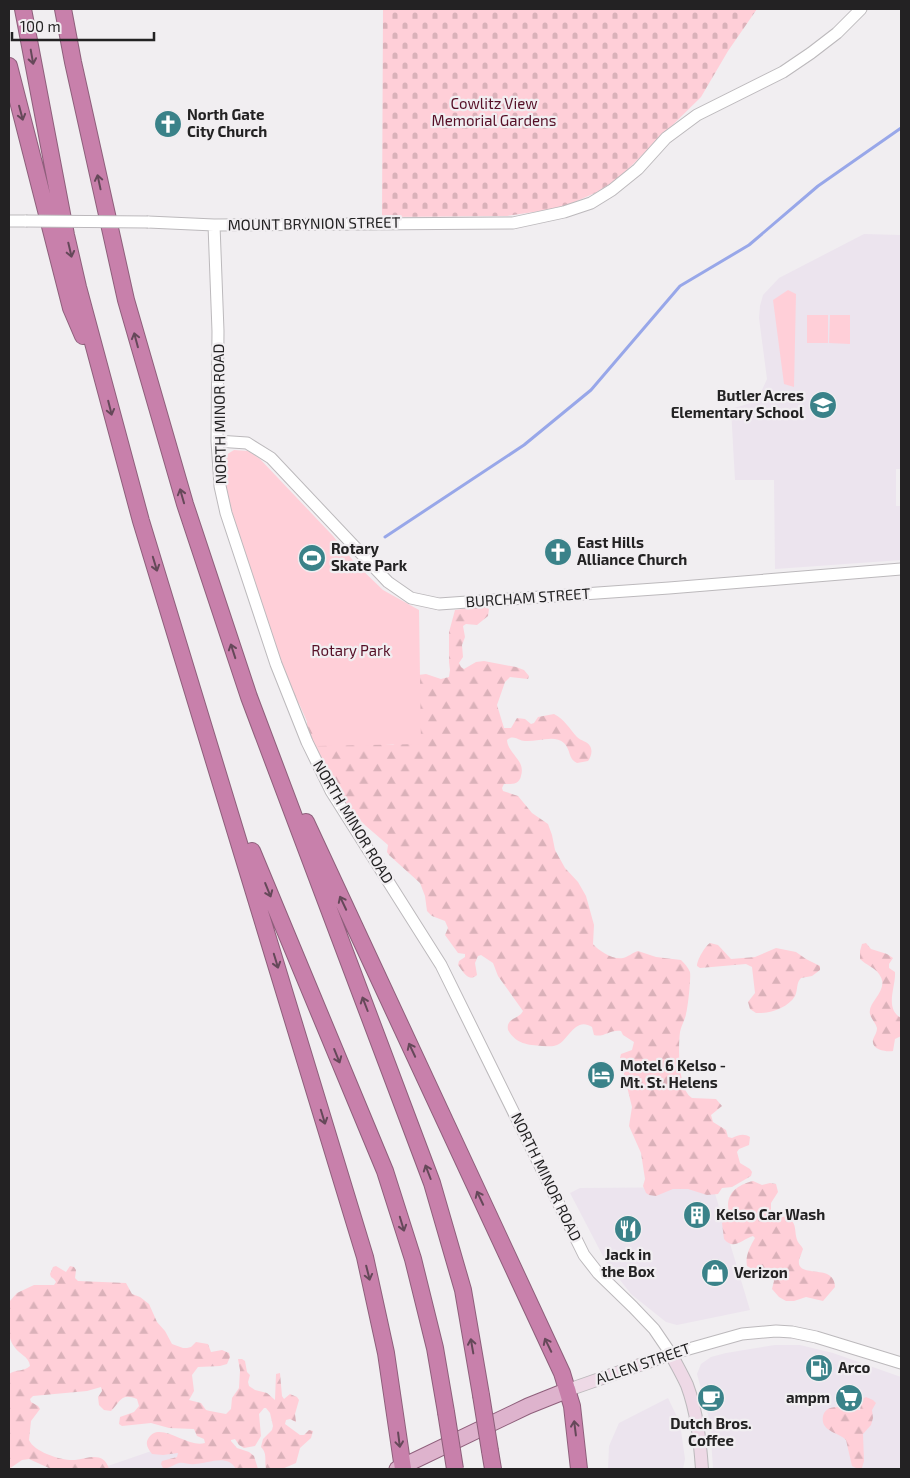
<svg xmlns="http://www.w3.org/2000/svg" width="910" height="1478" viewBox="0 0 910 1478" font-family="'Exo 2',sans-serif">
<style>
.built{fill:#ece4ee}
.forest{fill:url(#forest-firs)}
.cemetery{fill:url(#cemetery-stones)}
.green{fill:#ffcfd8}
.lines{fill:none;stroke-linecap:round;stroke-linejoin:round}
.stream{stroke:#98a7e9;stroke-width:3}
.tertiary-casing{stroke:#bcb9bc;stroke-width:13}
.secondary-casing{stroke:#bcb9bc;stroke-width:14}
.primary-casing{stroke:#8e5f7b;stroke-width:17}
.motorway-casing{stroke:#8e5f7b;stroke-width:18}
.tertiary{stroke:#fff;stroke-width:11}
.secondary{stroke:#eed9e6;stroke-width:12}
.primary{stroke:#deb3cd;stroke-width:15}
.motorway{stroke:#c880ab;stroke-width:16}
.tertiary-bridge-casing{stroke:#bcb9bc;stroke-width:13;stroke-linecap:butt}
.motorway-bridge-casing{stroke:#8e5f7b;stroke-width:18;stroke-linecap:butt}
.tertiary-bridge{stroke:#fff;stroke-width:11}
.motorway-bridge{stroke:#c880ab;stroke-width:16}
.oneway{stroke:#654859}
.labels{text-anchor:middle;stroke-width:4.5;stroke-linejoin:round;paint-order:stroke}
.park-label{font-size:15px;fill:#550f26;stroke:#f1eef1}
.poi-label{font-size:15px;font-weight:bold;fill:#232223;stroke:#f1eef1;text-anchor:start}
.street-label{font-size:15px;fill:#232223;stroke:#f1eef1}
</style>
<defs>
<pattern id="forest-firs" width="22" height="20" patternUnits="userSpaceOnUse" patternTransform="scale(1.25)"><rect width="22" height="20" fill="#ffcfd8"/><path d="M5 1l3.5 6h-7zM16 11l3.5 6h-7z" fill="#dab1b9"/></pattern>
<pattern id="cemetery-stones" width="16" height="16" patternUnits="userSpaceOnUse" patternTransform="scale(1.25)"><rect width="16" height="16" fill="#ffcfd8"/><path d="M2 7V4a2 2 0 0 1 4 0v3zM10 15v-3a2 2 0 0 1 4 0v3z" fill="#dab1b9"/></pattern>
</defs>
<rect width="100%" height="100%" fill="#f1eef1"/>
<path class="built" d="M864 234 901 235V469H896V506H901V560L775 569 774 480H735L731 409 757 401 767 379 759 318 760 306 763 295 779 278Z
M713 1187 750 1310 677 1325 666 1322 631 1294 606 1262 570 1193 580 1188Z
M775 1345H800L833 1353 901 1377V1469H713L710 1422 697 1374 701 1364 711 1357 726 1353Z
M668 1398 680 1423 685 1459 683 1469H608L609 1446 619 1423Z
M166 1446 248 1462V1469H99Z"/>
<path class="forest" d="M483 606 489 609 488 616 477 625 466 624 463 626 465 637 462 645 463 657 459 663 461 667 464 669 476 662 484 661 516 667 524 670 529 676 528 679 510 677 505 682 497 705 504 728H511L517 718 525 719 531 724 534 723 538 717 554 714C565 720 569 728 577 737 581 741 587 741 590 746 593 751 591 757 588 761L577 763C568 759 571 750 564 743 555 734 537 742 525 741 518 741 514 734 507 740 508 754 526 760 521 776 519 785 512 784 504 784L502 788 503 791 518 796 532 813 548 824 552 835 555 850 565 868 578 882 586 896 594 925 593 944C599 951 613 960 623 958 628 957 632 953 638 951L656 957 681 960C684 963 688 967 690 972 691 978 688 1007 686 1014 685 1020 681 1026 680 1032 678 1047 678 1090 692 1098L716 1099 722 1106 711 1115 713 1122 726 1130 728 1137 732 1138C738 1135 744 1133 750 1137L749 1145 739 1149 737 1152 740 1163 750 1169 752 1172 751 1176 732 1187 722 1188 718 1194 707 1195 688 1189H673L656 1196 649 1195 646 1193 643 1186 645 1179 641 1153 629 1126 632 1107 620 1058 621 1054 632 1050 634 1042 623 1035 621 1031C610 1029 604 1038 594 1035L592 1027C575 1016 568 1041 557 1045 553 1047 547 1046 542 1046 528 1045 516 1044 508 1030 506 1020 515 1019 521 1014L523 1011 498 976 493 963 481 955 478 956 475 963 477 975C468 983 463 971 458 965L459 961 465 957V954L458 953 445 935 448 928 445 921 432 916 427 911 425 896 420 883 389 855 387 852 388 845 366 826 351 811 345 807 307 736V721L301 704 294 702 280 679 294 651 385 744 393 745 396 743 418 675 426 674 441 679 449 677 450 670 449 662V632L455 610Z
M710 943 718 945 731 959 755 957 776 948 796 952 806 959 820 966V970L812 976 801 978C796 983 798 990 795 996 788 1008 769 1014 756 1013L750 1009 748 1002 755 993 752 967 746 964 700 968 697 966C697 960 705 946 710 943Z
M866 943 871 949 887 954 893 958 889 964V968L895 972C896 987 884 1008 901 1018V1036L895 1039 893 1051C887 1052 871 1050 873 1040 874 1036 877 1033 877 1028 876 1023 871 1019 870 1014 867 1001 891 990 879 974 874 967 866 965 860 959V951L862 944Z
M753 1181 762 1185 770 1183 776 1184 778 1192 771 1203V1215L776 1219 786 1216C799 1224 793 1231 798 1242 799 1244 802 1246 803 1249 802 1252 800 1257 799 1260 796 1280 835 1262 835 1287L823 1301 806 1297 794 1301H786L779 1297 772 1289 774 1281C767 1266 757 1273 747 1266 745 1255 750 1247 755 1238L753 1236C742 1239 734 1251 724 1239L722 1223 729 1216C729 1212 728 1208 728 1204 729 1190 741 1184 753 1181Z
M56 1266 66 1272 70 1266 74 1267 76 1270 75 1278 78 1281 126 1283 132 1294 140 1297 149 1304 157 1322 165 1331 172 1344 183 1348H187L191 1347 196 1342 208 1344 211 1352 222 1350 229 1353 230 1357 227 1364 220 1366 198 1367 192 1375 194 1391 189 1400 201 1403 206 1410 210 1411 226 1414 231 1409 232 1398 239 1388 240 1370 238 1359H242L245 1361 247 1372 250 1375 248 1382 249 1386 255 1390 267 1393 275 1400 276 1374 280 1373 282 1396 284 1399 290 1394 297 1397 299 1400 295 1414 296 1422 290 1419 286 1420 285 1424 300 1435H304L309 1430 313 1431 311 1438 300 1448 296 1463 282 1469H266C264 1461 268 1454 261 1447L263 1439 272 1430 273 1426 270 1413 266 1408H264L259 1414 261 1436 255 1446 244 1448 239 1445 235 1439 231 1440V1441L237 1448 249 1452 254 1456 258 1469H236C227 1453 208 1464 195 1464 189 1465 184 1462 179 1463 172 1465 170 1469 163 1468L161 1464 162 1461 177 1457 178 1453 163 1455 152 1454C148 1449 145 1444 148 1439 159 1419 188 1449 205 1443L204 1439 197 1436 194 1429 169 1428 151 1423 122 1426 119 1424 120 1417 134 1412 139 1406 137 1399C121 1392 120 1402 111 1411L104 1410 99 1405 98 1397 102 1391 101 1387 87 1391 33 1396 30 1399 31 1402 38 1406 40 1409 31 1421 29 1440C34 1452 62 1461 75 1460 88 1458 104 1451 109 1469H51L29 1459 22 1460 9 1469V1374C16 1369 24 1372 30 1366 29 1356 18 1354 13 1345 6 1334 9 1316 9 1302L17 1293 34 1285H54L56 1282 54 1279 51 1277 50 1274 53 1267Z
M866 1397 873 1400 876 1403 872 1410 873 1418 871 1425 863 1434 864 1461 862 1468 858 1469 852 1466 846 1440C839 1432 820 1432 823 1416 825 1408 832 1407 839 1407 841 1403 844 1402 849 1403L853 1410H860L862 1399Z"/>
<path class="cemetery" d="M383 9H757L728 51 701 97 618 179 595 193 561 208 507 216 382 217Z"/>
<path class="green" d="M788 290 796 294 794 387 784 384 773 300Z
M807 315H828V343H807Z
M830 315H850V344L829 343Z
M234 450 248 451 260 459 333 536 356 564 383 590 419 610 421 744 318 746 284 670 237 528 227 496 223 463 226 455Z"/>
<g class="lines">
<path class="stream" d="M385 537 524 445 591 390 680 286 749 245 818 186 901 128"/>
<g class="tertiary-casing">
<path id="tertiary" d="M9 221H26
M148 222 214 225 513 223 564 212 591 203 612 190 638 169 666 138 697 115 783 72 811 53 837 33 861 9
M214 225 218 331 217 441 220 486 226 513 276 664 307 742 331 791 441 965 584 1255 598 1273 633 1307 654 1329 671 1354 742 1334 776 1331 792 1332 816 1337 901 1363
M217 441 247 443 271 458 388 582 411 598 439 604 669 588 901 569"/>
</g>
<g class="secondary-casing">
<path id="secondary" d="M568 1390 671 1354C676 1364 682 1374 687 1385 697 1412 700 1441 702 1469"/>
</g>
<g class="primary-casing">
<path id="primary" d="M397 1469 528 1406 568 1390"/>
</g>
<g class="motorway-casing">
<path id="motorway" d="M23 9 66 235 78 287 141 521 365 1257 386 1353 403 1469
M63 9 73 62 126 300 185 504 249 697 432 1183 463 1290 481 1395
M9 66 71 308 83 336
M306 822 562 1373 572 1406 579 1469
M252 851 385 1171 413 1259 435 1348 446 1412
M490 1451 493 1469"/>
</g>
<use href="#tertiary" class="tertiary"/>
<use href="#secondary" class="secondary"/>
<use href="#primary" class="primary"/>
<use href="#motorway" class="motorway"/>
<g class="tertiary-bridge-casing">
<path id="tertiary-bridge" d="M26 221 148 222"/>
</g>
<g class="motorway-bridge-casing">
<path id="motorway-bridge" d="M481 1395 490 1451
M446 1412 455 1469"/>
</g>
<use href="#tertiary-bridge" class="tertiary-bridge"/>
<use href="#motorway-bridge" class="motorway-bridge"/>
</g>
<defs><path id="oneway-shaft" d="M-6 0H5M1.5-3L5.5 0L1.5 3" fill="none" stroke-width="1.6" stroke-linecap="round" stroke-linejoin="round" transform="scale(1.25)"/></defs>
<g class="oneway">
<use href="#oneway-shaft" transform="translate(32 57) rotate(80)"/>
<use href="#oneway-shaft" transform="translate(21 113) rotate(75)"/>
<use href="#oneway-shaft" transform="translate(99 182) rotate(-102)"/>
<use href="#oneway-shaft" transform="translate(70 250) rotate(77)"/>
<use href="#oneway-shaft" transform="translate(136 340) rotate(-105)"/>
<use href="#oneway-shaft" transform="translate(110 408) rotate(76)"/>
<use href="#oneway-shaft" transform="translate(182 496) rotate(-106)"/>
<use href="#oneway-shaft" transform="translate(155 564) rotate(73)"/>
<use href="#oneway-shaft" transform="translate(233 651) rotate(-108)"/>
<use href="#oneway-shaft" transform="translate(268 890) rotate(68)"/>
<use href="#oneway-shaft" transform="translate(343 903) rotate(-115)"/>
<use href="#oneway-shaft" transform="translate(276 961) rotate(73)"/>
<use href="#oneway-shaft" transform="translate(365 1004) rotate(-111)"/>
<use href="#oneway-shaft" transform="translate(412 1050) rotate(-115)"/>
<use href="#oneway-shaft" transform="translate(337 1056) rotate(68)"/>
<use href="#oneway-shaft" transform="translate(323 1117) rotate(73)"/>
<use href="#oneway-shaft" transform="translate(428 1172) rotate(-111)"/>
<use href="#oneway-shaft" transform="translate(480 1198) rotate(-115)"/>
<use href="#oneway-shaft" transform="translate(402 1224) rotate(73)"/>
<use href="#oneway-shaft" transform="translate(368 1273) rotate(76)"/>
<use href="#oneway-shaft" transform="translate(548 1345) rotate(-116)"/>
<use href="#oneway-shaft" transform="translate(472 1346) rotate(-100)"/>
<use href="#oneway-shaft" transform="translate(575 1428) rotate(-97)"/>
<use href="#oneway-shaft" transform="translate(399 1440) rotate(83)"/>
</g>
<defs>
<g id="church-disc" transform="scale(1.4375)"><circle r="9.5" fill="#3a8289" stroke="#f1eef1"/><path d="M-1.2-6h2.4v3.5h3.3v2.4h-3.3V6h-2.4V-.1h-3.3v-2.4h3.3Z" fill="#fff"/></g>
<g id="school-disc" transform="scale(1.4375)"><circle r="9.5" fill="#3a8289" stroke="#f1eef1"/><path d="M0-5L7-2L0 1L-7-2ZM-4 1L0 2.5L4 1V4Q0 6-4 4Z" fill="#fff"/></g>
<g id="stadium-disc" transform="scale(1.4375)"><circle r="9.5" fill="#3a8289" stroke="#f1eef1"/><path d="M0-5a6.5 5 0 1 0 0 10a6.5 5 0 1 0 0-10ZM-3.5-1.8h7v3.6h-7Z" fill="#fff"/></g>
<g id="hotel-disc" transform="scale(1.4375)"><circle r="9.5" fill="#3a8289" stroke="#f1eef1"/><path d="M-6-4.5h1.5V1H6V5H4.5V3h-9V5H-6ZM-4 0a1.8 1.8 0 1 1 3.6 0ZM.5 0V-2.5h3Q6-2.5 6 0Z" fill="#fff"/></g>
<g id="building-disc" transform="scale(1.4375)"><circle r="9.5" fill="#3a8289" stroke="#f1eef1"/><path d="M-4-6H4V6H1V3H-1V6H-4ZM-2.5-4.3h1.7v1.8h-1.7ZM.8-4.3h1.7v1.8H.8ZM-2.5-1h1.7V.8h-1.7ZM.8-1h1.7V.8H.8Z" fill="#fff"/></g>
<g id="restaurant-disc" transform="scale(1.4375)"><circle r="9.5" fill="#3a8289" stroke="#f1eef1"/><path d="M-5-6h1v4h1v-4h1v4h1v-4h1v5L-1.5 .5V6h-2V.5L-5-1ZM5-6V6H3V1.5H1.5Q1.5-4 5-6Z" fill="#fff"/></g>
<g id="shop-disc" transform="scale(1.4375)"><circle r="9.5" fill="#3a8289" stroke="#f1eef1"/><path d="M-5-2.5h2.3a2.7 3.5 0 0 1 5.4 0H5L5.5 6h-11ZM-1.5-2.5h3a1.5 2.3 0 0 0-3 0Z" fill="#fff"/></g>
<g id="fuel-disc" transform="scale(1.4375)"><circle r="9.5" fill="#3a8289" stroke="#f1eef1"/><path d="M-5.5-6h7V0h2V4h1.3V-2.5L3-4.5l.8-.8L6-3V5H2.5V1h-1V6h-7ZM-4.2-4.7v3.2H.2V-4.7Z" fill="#fff"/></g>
<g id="cafe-disc" transform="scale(1.4375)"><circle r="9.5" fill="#3a8289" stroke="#f1eef1"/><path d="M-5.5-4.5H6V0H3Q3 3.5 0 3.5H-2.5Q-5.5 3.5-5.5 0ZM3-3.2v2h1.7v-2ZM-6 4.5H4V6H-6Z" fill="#fff"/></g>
<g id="supermarket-disc" transform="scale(1.4375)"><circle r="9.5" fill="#3a8289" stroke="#f1eef1"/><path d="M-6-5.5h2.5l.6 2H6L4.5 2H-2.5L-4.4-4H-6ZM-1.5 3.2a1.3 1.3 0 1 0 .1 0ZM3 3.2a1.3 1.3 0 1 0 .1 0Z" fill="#fff"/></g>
</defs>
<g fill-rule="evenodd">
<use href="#church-disc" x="168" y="124"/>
<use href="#school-disc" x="823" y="405"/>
<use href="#church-disc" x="558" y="552"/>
<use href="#stadium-disc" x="312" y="558"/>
<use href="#hotel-disc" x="601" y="1075"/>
<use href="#building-disc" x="697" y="1215"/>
<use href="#restaurant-disc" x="628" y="1229"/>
<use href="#shop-disc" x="715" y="1273"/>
<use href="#fuel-disc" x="819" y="1368"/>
<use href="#cafe-disc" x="711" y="1398"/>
<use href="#supermarket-disc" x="849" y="1398"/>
</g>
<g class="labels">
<g class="park-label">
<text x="494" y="109">Cowlitz View<tspan x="494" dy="17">Memorial Gardens</tspan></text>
<text x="351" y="656">Rotary Park</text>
</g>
<g class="poi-label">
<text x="187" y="120">North Gate<tspan x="187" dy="17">City Church</tspan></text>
<text x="804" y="401" text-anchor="end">Butler Acres<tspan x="804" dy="17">Elementary School</tspan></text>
<text x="577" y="548">East Hills<tspan x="577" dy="17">Alliance Church</tspan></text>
<text x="331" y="554">Rotary<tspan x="331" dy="17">Skate Park</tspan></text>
<text x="620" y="1071">Motel 6 Kelso -<tspan x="620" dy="17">Mt. St. Helens</tspan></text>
<text x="716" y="1220">Kelso Car Wash</text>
<text x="628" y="1260" text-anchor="middle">Jack in<tspan x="628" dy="17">the Box</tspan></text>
<text x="734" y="1278">Verizon</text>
<text x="838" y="1373">Arco</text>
<text x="830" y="1403" text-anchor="end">ampm</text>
<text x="711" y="1429" text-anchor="middle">Dutch Bros.<tspan x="711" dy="17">Coffee</tspan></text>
</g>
<g class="street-label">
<text transform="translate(314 224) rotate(-1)" y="5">MOUNT BRYNION STREET</text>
<text transform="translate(220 414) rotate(-91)" y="5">NORTH MINOR ROAD</text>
<text transform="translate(528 598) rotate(-4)" y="5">BURCHAM STREET</text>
<text transform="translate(353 822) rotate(59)" y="5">NORTH MINOR ROAD</text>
<text transform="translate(546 1177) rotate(64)" y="5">NORTH MINOR ROAD</text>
<text transform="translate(643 1364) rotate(-19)" y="5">ALLEN STREET</text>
</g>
</g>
<rect width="910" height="1478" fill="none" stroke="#232223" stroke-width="20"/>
<path d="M12 32v8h142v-8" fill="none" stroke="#232223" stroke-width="2.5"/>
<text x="20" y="32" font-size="15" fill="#232223" stroke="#f1eef1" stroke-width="4" paint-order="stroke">100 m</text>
</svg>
